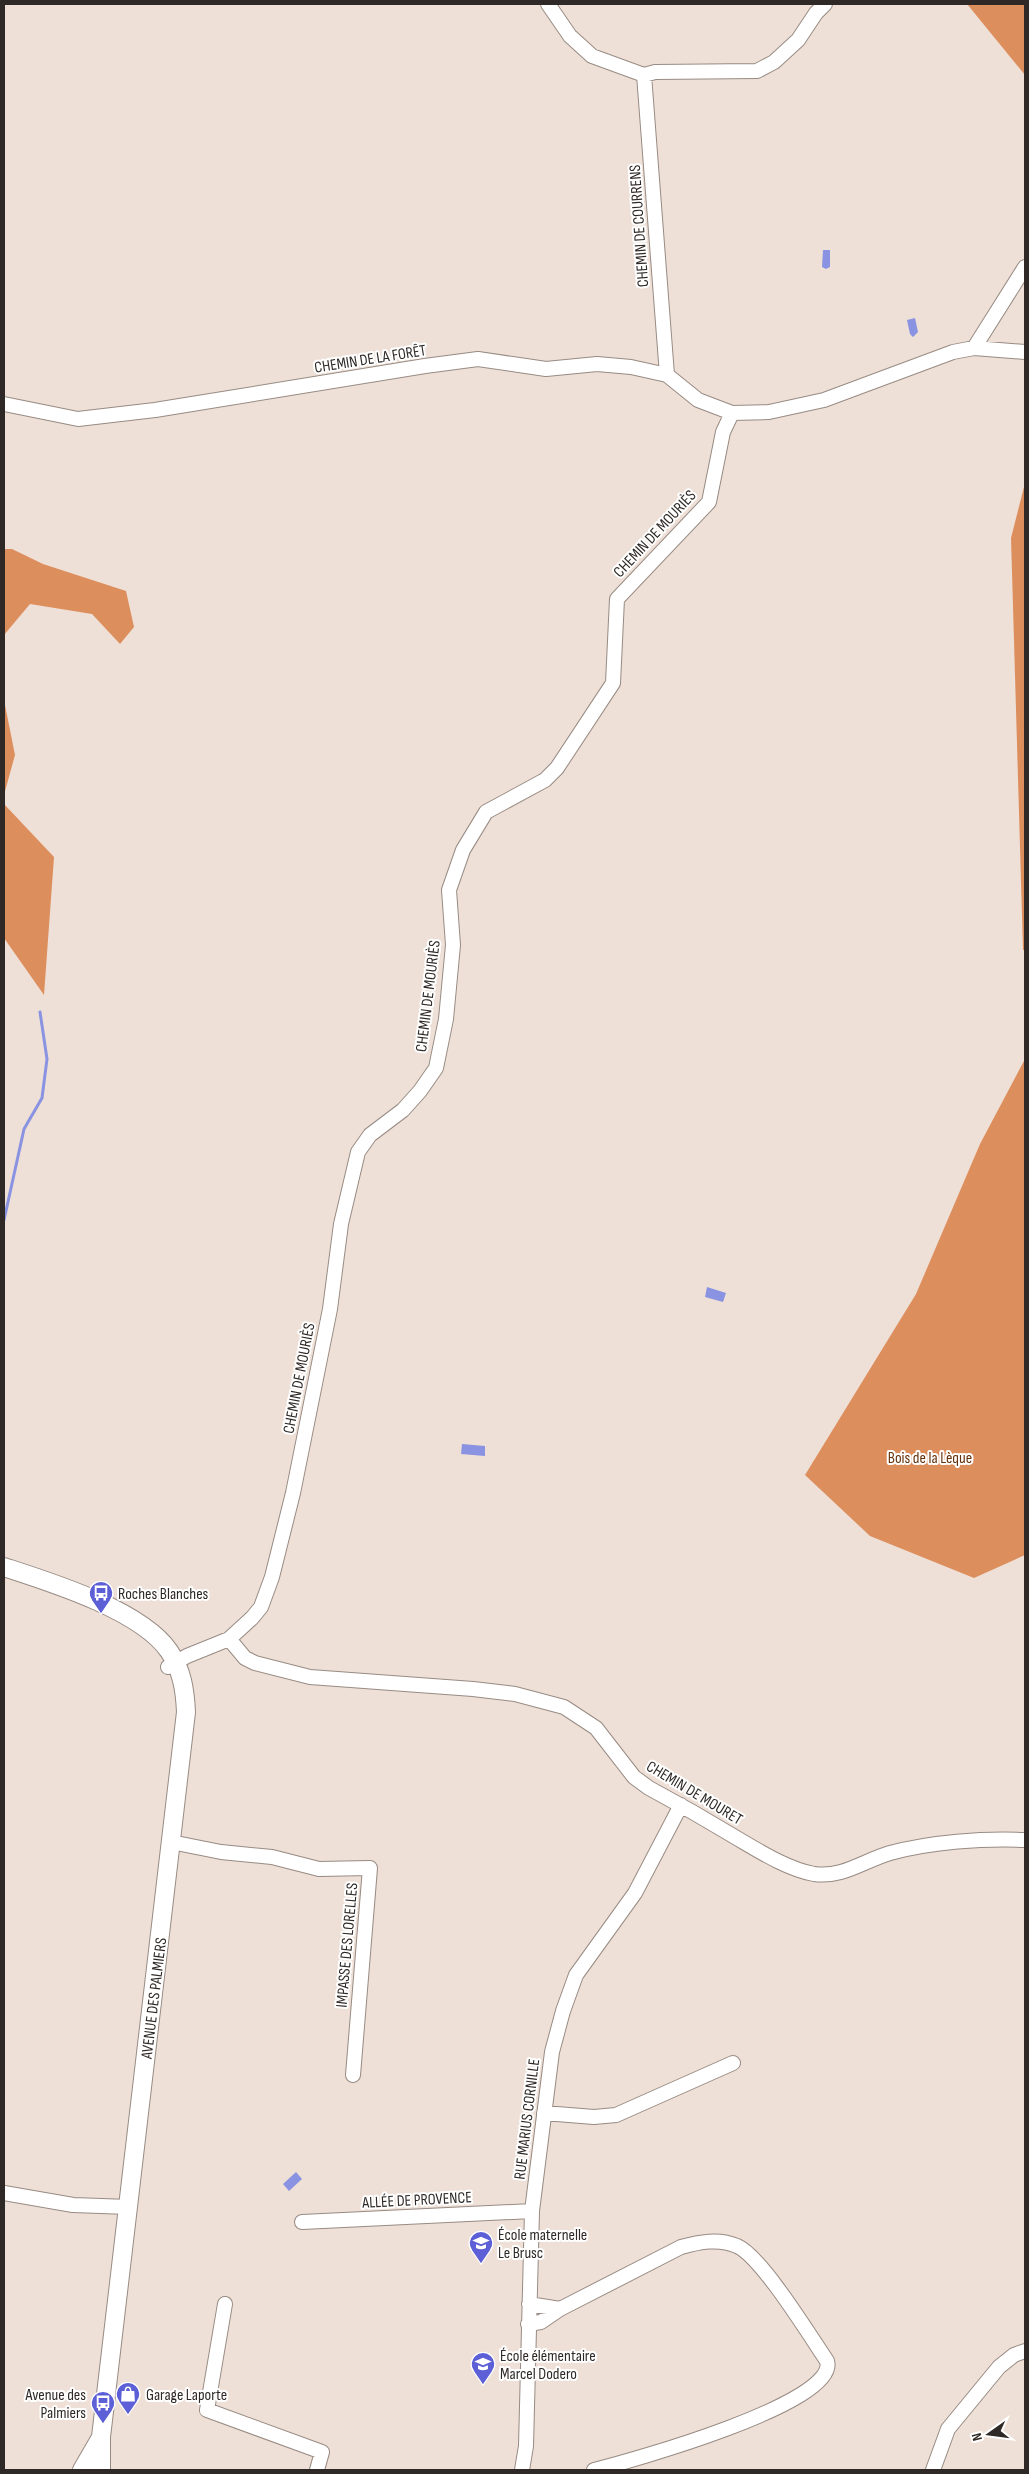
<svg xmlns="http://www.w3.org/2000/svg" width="1029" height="2474" viewBox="0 0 1029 2474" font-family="'Sofia Sans Condensed',sans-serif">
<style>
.forest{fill:#dd8e5d}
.water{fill:#8993e1}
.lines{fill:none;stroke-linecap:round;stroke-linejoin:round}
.stream{stroke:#8993e1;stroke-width:3}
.minor-casing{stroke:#988b83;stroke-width:16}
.major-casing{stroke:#988b83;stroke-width:20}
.minor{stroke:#fff;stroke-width:14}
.major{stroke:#fff;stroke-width:18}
.labels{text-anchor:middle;stroke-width:4;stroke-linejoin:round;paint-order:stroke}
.street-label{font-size:16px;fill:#2e2926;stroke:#fff}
.park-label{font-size:16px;fill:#64310b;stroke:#fff}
.poi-label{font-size:16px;fill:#2e2926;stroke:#fff;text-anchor:start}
</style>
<rect width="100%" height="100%" fill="#eee0d7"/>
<path class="forest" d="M967 4H1025V75Z
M1025 483V950H1023L1011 538Z
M4 549H12L43 564 126 591 134 627 120 644 92 614 30 604 4 635Z
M4 700 15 755 4 795Z
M4 804 54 857 44 995 4 938Z
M1025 1059V1555L974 1578 870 1536 805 1475 916 1294 980 1144Z"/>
<path class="water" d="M823 250H830V267L826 269 822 267Z
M915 318 918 332 913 337 910 334 907 320Z
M707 1287 726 1293 723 1302 705 1297Z
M462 1444 485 1446V1456L461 1454Z
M296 2172 302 2179 289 2191 283 2184Z"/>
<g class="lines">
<path class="stream" d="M4 1220 24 1129 42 1098 47 1059 40 1012"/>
<g class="minor-casing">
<path id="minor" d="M548 4 570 36 592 56 644 75 655 72 757 71 774 62 798 40 816 13 825 4
M644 75 667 375
M974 348 1025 267
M4 404 78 419 155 410 425 366 478 359 546 369 597 364 631 367 667 375 698 400 732 413 769 412 824 400 953 352 974 348 1025 352
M229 1639 245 1658 255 1663 310 1677 473 1689 515 1694 564 1707 596 1728 634 1777 649 1788C679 1804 707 1820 735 1837 759 1851 787 1869 814 1874 843 1878 863 1861 890 1853 931 1842 983 1838 1025 1840
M168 1667 187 1656 229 1639 252 1618 261 1607 272 1577 293 1493 330 1309 341 1224 358 1152 370 1135 403 1110 420 1091 436 1068 446 1019 453 945 449 890 463 850 486 812 545 780 557 768 613 683 617 599 709 502 723 432 732 413
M171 1842 221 1852 272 1857 319 1869 370 1868 353 2075
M544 2113 594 2117 616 2115 733 2063
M4 2193 73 2205 129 2207
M302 2222 532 2211
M225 2304 207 2410 322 2452 317 2470
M529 2304 560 2309
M528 2324 541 2322 560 2309 681 2247C699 2242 719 2238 737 2246 761 2256 810 2336 827 2361 840 2403 627 2462 594 2470
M522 2470 526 2446 532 2211 552 2052 563 2011 576 1975 635 1893 681 1805
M933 2470 948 2429 999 2367 1014 2355 1025 2351"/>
</g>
<g class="major-casing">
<path id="major" d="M4 1567C50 1582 141 1610 169 1651 182 1670 185 1690 186 1712L101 2437V2470
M82 2470 100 2439"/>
</g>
<use href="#minor" class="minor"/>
<use href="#major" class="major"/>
</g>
<defs>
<g id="bus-pin" transform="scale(1.25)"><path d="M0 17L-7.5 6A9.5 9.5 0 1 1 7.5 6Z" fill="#5c5fd6" stroke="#fff"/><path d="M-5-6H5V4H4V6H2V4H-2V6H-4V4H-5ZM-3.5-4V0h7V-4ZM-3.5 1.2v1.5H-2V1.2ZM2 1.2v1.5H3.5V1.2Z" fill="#fff"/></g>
<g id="school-pin" transform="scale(1.25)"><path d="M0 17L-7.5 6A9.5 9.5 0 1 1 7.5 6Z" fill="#5c5fd6" stroke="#fff"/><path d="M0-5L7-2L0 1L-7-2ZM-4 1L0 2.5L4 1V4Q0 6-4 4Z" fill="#fff"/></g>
<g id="shop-pin" transform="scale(1.25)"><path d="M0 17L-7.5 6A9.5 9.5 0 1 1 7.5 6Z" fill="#5c5fd6" stroke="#fff"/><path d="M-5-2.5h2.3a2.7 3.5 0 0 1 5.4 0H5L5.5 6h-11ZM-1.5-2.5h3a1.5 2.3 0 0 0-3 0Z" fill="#fff"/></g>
</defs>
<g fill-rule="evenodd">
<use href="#bus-pin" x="101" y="1593"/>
<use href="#school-pin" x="481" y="2243"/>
<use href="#school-pin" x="483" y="2364"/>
<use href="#shop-pin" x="128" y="2394"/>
<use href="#bus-pin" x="103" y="2403"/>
</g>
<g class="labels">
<g class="street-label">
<text transform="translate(638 226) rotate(-94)" y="6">CHEMIN DE COURRENS</text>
<text transform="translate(370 358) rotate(-9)" y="6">CHEMIN DE LA FORÊT</text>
<text transform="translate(654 533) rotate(-47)" y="6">CHEMIN DE MOURIÈS</text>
<text transform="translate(427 996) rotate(-83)" y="6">CHEMIN DE MOURIÈS</text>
<text transform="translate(298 1378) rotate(-79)" y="6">CHEMIN DE MOURIÈS</text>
<text transform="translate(695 1792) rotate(31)" y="6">CHEMIN DE MOURET</text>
<text transform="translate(346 1945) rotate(-85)" y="6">IMPASSE DES LORELLES</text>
<text transform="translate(153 1998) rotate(-83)" y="6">AVENUE DES PALMIERS</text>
<text transform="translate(526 2119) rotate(-83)" y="6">RUE MARIUS CORNILLE</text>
<text transform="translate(417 2199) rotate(-3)" y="6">ALLÉE DE PROVENCE</text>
</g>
<g class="park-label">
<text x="930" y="1463">Bois de la Lèque</text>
</g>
<g class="poi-label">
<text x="118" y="1599">Roches Blanches</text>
<text x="498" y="2240">École maternelle<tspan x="498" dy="18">Le Brusc</tspan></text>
<text x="500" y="2361">École élémentaire<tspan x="500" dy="18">Marcel Dodero</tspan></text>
<text x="86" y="2400" text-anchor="end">Avenue des<tspan x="86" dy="18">Palmiers</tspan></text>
<text x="146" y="2400">Garage Laporte</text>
</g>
</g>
<rect width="1029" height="2474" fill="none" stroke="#2e2926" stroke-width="10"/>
<g transform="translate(989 2434) rotate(256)" stroke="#ffffff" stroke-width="4" paint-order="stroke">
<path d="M0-4L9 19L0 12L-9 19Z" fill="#2e2926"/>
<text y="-8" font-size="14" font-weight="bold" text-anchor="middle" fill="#2e2926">N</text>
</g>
</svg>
